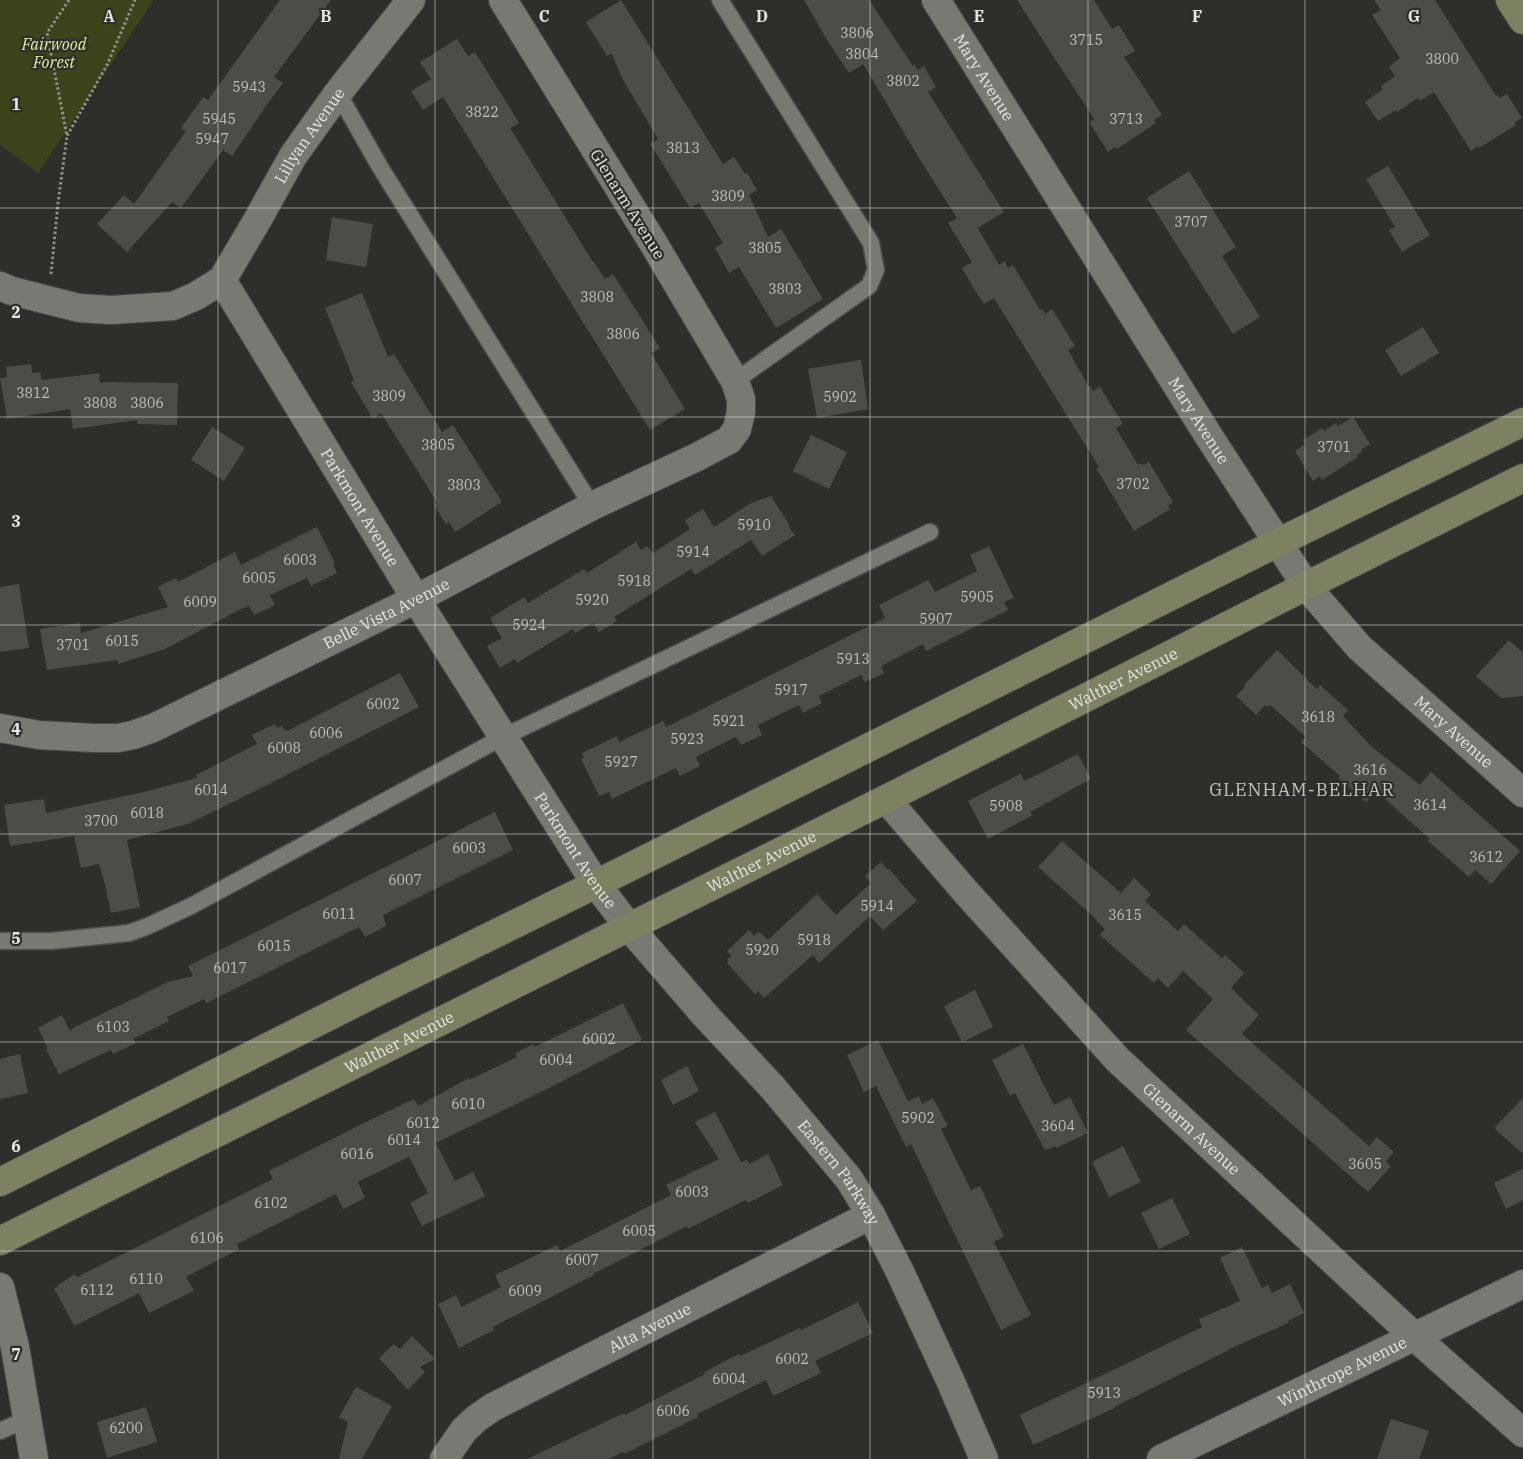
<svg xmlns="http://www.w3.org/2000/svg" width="1523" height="1459" viewBox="0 0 1523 1459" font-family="'IBM Plex Serif',serif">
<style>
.green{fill:#3d431b}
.building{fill:#4c4d48}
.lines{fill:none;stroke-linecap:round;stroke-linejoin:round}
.lane-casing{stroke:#4c4d49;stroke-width:19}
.street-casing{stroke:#4c4d49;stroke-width:30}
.secondary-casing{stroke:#4c4d49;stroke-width:30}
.path{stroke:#90918c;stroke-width:3;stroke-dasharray:2.5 2.5;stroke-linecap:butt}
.lane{stroke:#787973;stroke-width:16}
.street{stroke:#787973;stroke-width:28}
.secondary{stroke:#7d8161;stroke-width:28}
.grid{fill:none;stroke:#e5e6e2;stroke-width:1;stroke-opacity:0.55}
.labels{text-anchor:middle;stroke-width:4.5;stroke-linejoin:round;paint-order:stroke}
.number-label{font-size:14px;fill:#bfc0bc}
.park-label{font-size:16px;font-style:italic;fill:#e0ed9a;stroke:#2e2f2a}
.street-label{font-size:16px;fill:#e5e6e2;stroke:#2e2f2a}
.neighbourhood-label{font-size:18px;letter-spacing:1px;fill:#c2c3bd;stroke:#2e2f2a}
.grid-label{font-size:16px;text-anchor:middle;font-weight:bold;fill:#e5e6e2;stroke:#2e2f2a;stroke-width:4.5;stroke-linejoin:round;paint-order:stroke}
</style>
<rect width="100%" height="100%" fill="#2e2f2a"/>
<path class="green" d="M0 0H154L38 173 0 145Z"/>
<path class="building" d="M280 0H331L274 77 283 83 268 103 232 156 223 150 181 208 172 202 127 252 97 224 124 195 134 204 186 131 181 128 203 97 208 100Z
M621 0 723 164 734 157 745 174 747 173 757 190 749 195 768 237 781 229 823 299 776 328 739 267 729 273 715 248 723 243 699 203 690 208 656 153 650 144 658 139 622 78 612 54 607 56 586 22Z
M804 0H869L913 66 915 65 918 70 924 66 936 87 928 92 1004 212 978 228 999 265 1005 261 1008 268 1013 265 1040 310 1042 309 1045 314 1052 309 1075 346 1068 350 1089 387 1090 386 1093 391 1100 387 1123 424 1116 428 1138 465 1141 463 1143 465 1149 462 1173 502 1168 506 1170 509 1134 531 1096 468 1099 467 994 298 984 304 976 292 962 268 972 262 948 223 957 218 919 158 863 64 849 73 827 40Z
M1017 0H1094L1112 29 1119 25 1135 51 1124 57 1162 115 1154 120 1156 123 1117 149 1115 147 1108 152 1089 122 1094 119Z
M1374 0H1435L1496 96 1498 95 1500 98 1507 94 1522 118 1515 122 1516 125 1479 148 1478 146 1471 151 1434 92 1420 101 1418 98 1397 112 1396 110 1378 121 1365 102 1383 89 1381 86 1395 76 1389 67 1400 58 1372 15 1381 10Z
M457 39 468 56 475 52 510 108 519 123 510 128 512 131 593 262H594L605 279 613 274 660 348 651 353 685 409 650 430 443 97 423 110 411 91 431 79 420 62Z
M1388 166 1430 235 1402 252 1389 230 1395 227 1366 179Z
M1189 171 1236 247 1222 256 1260 317 1233 334 1147 198Z
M332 217 373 224 366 267 326 260Z
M362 293 388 357 394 354 442 432 453 425 502 502 455 532 449 522 446 524 434 505 437 503 432 494 381 413 373 419 351 382 354 380 325 308Z
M1423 327 1439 353 1401 376 1385 350Z
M861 360 868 409 817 418 808 369Z
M31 364 32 373 40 372 42 380 99 373 100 383 108 382 178 383 177 425 137 424V420L73 429 70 409 7 419 0 378 7 377 6 367Z
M1353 417 1370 444 1361 450 1362 452 1357 455 1358 457 1322 480 1320 476 1313 481 1295 451 1306 444 1303 440 1322 428 1324 431 1336 423 1338 426Z
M212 427 245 448 224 481 191 460Z
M811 435 847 452 829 489 793 471Z
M771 496 790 526 789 527 795 535 762 556 751 540 695 575 691 569 614 617 617 621 599 632 593 623 575 633 573 629 517 663 515 659 500 668 487 646 502 638 490 618 524 597 528 603 584 569 587 573 636 542 641 550 647 546 653 553 690 529 685 520 703 509 714 527 751 503Z
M317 527 335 563 333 564 337 573 311 586 307 578 270 595 275 605 263 611 254 615 249 606 241 609 165 649 118 664 117 660 47 670 40 629 80 623 81 633 168 607 158 587 176 578 178 582 235 552 241 565Z
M989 546 1014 598 1004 602 1008 610 926 651 923 644 881 666 884 673 865 682 861 675 819 696 822 703 803 713 799 705 758 725 762 735 741 745 736 737 696 757 700 766 680 776 676 768 612 799 609 792 599 796 581 759 584 758 582 753 617 736 619 742 663 721 666 727 885 618 879 605 928 580 935 592 977 571 970 555Z
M19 584 29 648 0 652V587Z
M1509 640 1523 653V696L1501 698 1476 676Z
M1277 650 1317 689 1320 685 1348 710 1343 716 1371 746 1420 785 1431 772 1520 851 1491 884 1475 870 1469 877 1428 841 1430 839 1376 791 1366 802 1338 778 1340 776 1301 742 1306 737 1270 705 1268 707 1265 705 1256 715 1236 696 1245 687 1244 685Z
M400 673 419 707 269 784 188 824 127 840 140 907 111 913 105 884 99 864 81 868 74 836 10 846 4 805 44 799 46 813 144 792 197 778 196 775 257 744 252 735 275 724 277 728 282 726 284 730 286 729 287 731Z
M1078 754 1091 779 1030 812 1033 815 988 839 968 801 1020 774 1025 781Z
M495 812 513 850 383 915 386 926 365 937 359 927 206 1003 204 999 167 1017 169 1021 133 1039 136 1043 113 1054 111 1050 59 1074 46 1049H48L38 1028 62 1015 70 1031 73 1028 168 982 193 976 188 966Z
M1062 841 1121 893 1134 878 1151 894 1145 901 1178 931 1184 924 1222 958 1225 955 1244 973 1231 988 1259 1015 1242 1034 1369 1146 1377 1137 1394 1152 1386 1161 1391 1166 1368 1192 1186 1030 1213 999 1183 971 1168 988 1158 978 1154 983 1100 935 1105 929 1096 921 1097 920 1038 867Z
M881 862 888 870 889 869 917 901 883 930 870 916 819 963 813 955 764 998 758 991 755 994 727 963 729 961 727 960 731 956 727 951 749 930 754 936 758 932 760 934 761 933 768 940 817 894 836 915 871 883 865 876Z
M975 990 993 1027 962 1042 944 1006Z
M623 1003 642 1040 555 1085 436 1143 455 1181 473 1172 485 1196 422 1226 410 1203 428 1193 409 1157 358 1182 365 1198 343 1209 336 1194 237 1244 239 1249 186 1277 194 1291 149 1313 139 1293 74 1326 54 1288 58 1287V1285L75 1274 77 1277 273 1179 269 1171 370 1120 414 1099 418 1106 469 1078V1080L517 1057 515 1053 533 1044 535 1047Z
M878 1040 908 1101 919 1096 922 1104 933 1098 948 1126 941 1129 971 1190 980 1186 1004 1236 994 1242 1031 1315 1001 1330 911 1144 906 1147 876 1086 864 1092 847 1055Z
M1023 1044 1054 1105 1070 1097 1088 1133 1056 1148V1146L1045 1150 1015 1093 1010 1096 992 1060Z
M20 1054 28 1093 0 1099V1059Z
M687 1066 699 1091 673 1105 661 1080Z
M1523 1098V1154L1494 1128Z
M715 1112 741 1162 747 1160 749 1164 768 1154 783 1185 748 1203 746 1200 688 1229 687 1226 593 1274 594 1275 493 1327 494 1330 459 1348 438 1304 456 1295 462 1307 501 1287 495 1275 557 1245 560 1251 671 1195 666 1185 719 1159 695 1122Z
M1123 1146 1141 1182 1109 1197 1092 1162Z
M1523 1169V1200L1506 1209 1494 1183Z
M1172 1198 1190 1234 1159 1249 1141 1213Z
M1242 1247 1262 1288 1268 1285 1272 1293 1290 1284 1304 1313 1288 1321V1323L1229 1349V1350L1114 1407 1115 1408 1033 1445 1020 1415 1202 1327 1199 1319 1240 1301 1220 1258Z
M858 1302 873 1333 815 1361 821 1373 773 1396 766 1380 697 1414 698 1417 624 1454 623 1452 609 1459H527L624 1413 625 1415 705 1374 704 1372 739 1354 740 1356 800 1328 801 1330Z
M412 1336 435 1359 420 1367 425 1372 408 1390 379 1358 394 1344 400 1349Z
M356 1387 392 1406 362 1459H339L348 1422 339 1417Z
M146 1407 157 1442 107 1458 97 1422Z
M1391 1419 1429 1431 1419 1459H1377Z"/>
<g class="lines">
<g class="lane-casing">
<path id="lane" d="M720 0 871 243 876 270 869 286 735 381
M338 93 380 167 592 506
M0 941H51L129 933 148 926 191 906 503 737 930 532
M0 1431 27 1419"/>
</g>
<g class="street-casing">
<g id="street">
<path id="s1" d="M936 0 1208 435 1306 586 1359 647 1523 793"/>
<path id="s2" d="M222 280 416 599 596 884 629 927 704 1014 773 1088 849 1179 871 1215 900 1272 950 1380 984 1459"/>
<path id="s3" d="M0 286 12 291 79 308 111 310 173 306 196 296 222 280 258 219 293 156 338 93 411 0"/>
<path id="s4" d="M0 728 39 735 94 738H118L133 735 153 728 416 599 592 506 697 457 729 440 737 429 741 412V399L735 381 652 241 503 0"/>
<path id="s5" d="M886 799 965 891 1117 1059 1415 1337 1523 1433"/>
<path d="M0 1287 15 1347 34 1459"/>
<path id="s6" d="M444 1459 464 1430 477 1418 493 1407 871 1215"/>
<path id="s7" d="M1161 1459 1523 1284"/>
</g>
</g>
<g class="secondary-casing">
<g id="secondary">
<path d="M1510 0 1523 20"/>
<path d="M0 1182 373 994 596 884 1277 543 1523 422"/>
<path id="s8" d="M0 1241 886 799 1306 586 1523 478"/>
</g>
</g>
<path class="path" d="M69 0 47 33 67 136 107 65 135 0
M51 274 58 203 67 136"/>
<use href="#lane" class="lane"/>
<use href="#street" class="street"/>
<use href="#secondary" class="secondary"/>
</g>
<path class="grid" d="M218 0V1459M435 0V1459M653 0V1459M870 0V1459M1088 0V1459M1305 0V1459M0 208H1523M0 417H1523M0 625H1523M0 834H1523M0 1042H1523M0 1251H1523"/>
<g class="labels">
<g class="number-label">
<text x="857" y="38">3806</text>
<text x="1086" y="45">3715</text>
<text x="862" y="59">3804</text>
<text x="1442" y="64">3800</text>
<text x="903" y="86">3802</text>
<text x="249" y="92">5943</text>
<text x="482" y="117">3822</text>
<text x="219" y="124">5945</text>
<text x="1126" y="124">3713</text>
<text x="212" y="144">5947</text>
<text x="683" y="153">3813</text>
<text x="728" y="201">3809</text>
<text x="1191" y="227">3707</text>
<text x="765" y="253">3805</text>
<text x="785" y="294">3803</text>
<text x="597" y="302">3808</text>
<text x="623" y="339">3806</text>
<text x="33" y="398">3812</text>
<text x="389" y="401">3809</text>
<text x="840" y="402">5902</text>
<text x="100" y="408">3808</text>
<text x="147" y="408">3806</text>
<text x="438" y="450">3805</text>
<text x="1334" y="452">3701</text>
<text x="1133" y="489">3702</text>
<text x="464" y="490">3803</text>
<text x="754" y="530">5910</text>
<text x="693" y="557">5914</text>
<text x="300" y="565">6003</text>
<text x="259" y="583">6005</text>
<text x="634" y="586">5918</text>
<text x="977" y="602">5905</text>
<text x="592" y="605">5920</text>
<text x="200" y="607">6009</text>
<text x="936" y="624">5907</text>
<text x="529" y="630">5924</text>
<text x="122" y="646">6015</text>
<text x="73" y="650">3701</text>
<text x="853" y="664">5913</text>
<text x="791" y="695">5917</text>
<text x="383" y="709">6002</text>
<text x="1318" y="722">3618</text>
<text x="729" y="726">5921</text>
<text x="326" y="738">6006</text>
<text x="687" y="744">5923</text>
<text x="284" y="753">6008</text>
<text x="621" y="767">5927</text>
<text x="1370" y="775">3616</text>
<text x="211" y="795">6014</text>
<text x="1430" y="810">3614</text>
<text x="1006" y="811">5908</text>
<text x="147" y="818">6018</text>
<text x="101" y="826">3700</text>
<text x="469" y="853">6003</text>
<text x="1486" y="862">3612</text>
<text x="405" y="885">6007</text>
<text x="877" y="911">5914</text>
<text x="339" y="919">6011</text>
<text x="1125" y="920">3615</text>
<text x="814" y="945">5918</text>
<text x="274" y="951">6015</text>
<text x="762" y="955">5920</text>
<text x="230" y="973">6017</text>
<text x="113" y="1032">6103</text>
<text x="599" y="1044">6002</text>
<text x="556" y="1065">6004</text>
<text x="468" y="1109">6010</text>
<text x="918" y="1123">5902</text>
<text x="423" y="1128">6012</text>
<text x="1058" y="1131">3604</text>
<text x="404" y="1145">6014</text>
<text x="357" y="1159">6016</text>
<text x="1365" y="1169">3605</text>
<text x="692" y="1197">6003</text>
<text x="271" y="1208">6102</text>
<text x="639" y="1236">6005</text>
<text x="207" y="1243">6106</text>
<text x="582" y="1265">6007</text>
<text x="146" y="1284">6110</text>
<text x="97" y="1295">6112</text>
<text x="525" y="1296">6009</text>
<text x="792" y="1364">6002</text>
<text x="729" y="1384">6004</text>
<text x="1104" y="1398">5913</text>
<text x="673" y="1416">6006</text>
<text x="126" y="1433">6200</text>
</g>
<g class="park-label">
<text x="54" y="50">Fairwood<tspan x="54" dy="18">Forest</tspan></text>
</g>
<g class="street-label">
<text dy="6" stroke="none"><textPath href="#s1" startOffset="91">Mary Avenue</textPath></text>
<text dy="6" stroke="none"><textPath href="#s3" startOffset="401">Lillyan Avenue</textPath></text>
<text transform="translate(628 204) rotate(58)" y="6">Glenarm Avenue</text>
<text dy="6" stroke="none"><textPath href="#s1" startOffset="496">Mary Avenue</textPath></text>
<text dy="6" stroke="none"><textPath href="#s2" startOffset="266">Parkmont Avenue</textPath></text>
<text dy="6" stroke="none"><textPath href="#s4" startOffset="415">Belle Vista Avenue</textPath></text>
<text dy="6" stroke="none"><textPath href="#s8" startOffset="1256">Walther Avenue</textPath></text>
<text dy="6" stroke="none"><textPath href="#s1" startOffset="901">Mary Avenue</textPath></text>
<text dy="6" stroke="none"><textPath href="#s2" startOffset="671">Parkmont Avenue</textPath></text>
<text dy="6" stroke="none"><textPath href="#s8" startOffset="851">Walther Avenue</textPath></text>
<text dy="6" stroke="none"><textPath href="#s8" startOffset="446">Walther Avenue</textPath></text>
<text dy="6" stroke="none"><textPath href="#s5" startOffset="450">Glenarm Avenue</textPath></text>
<text dy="6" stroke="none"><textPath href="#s2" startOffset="1088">Eastern Parkway</textPath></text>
<text dy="6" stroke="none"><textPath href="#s6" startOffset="248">Alta Avenue</textPath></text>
<text dy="6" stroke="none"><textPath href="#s7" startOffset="201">Winthrope Avenue</textPath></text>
</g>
<g class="neighbourhood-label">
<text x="1302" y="796">GLENHAM-BELHAR</text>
</g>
</g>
<g class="grid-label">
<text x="109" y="22">A</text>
<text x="326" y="22">B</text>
<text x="544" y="22">C</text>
<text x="762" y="22">D</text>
<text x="979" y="22">E</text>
<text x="1197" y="22">F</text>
<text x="1414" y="22">G</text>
<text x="16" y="110">1</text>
<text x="16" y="318">2</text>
<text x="16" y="527">3</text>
<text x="16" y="735">4</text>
<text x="16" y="944">5</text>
<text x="16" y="1152">6</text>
<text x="16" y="1360">7</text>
</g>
</svg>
